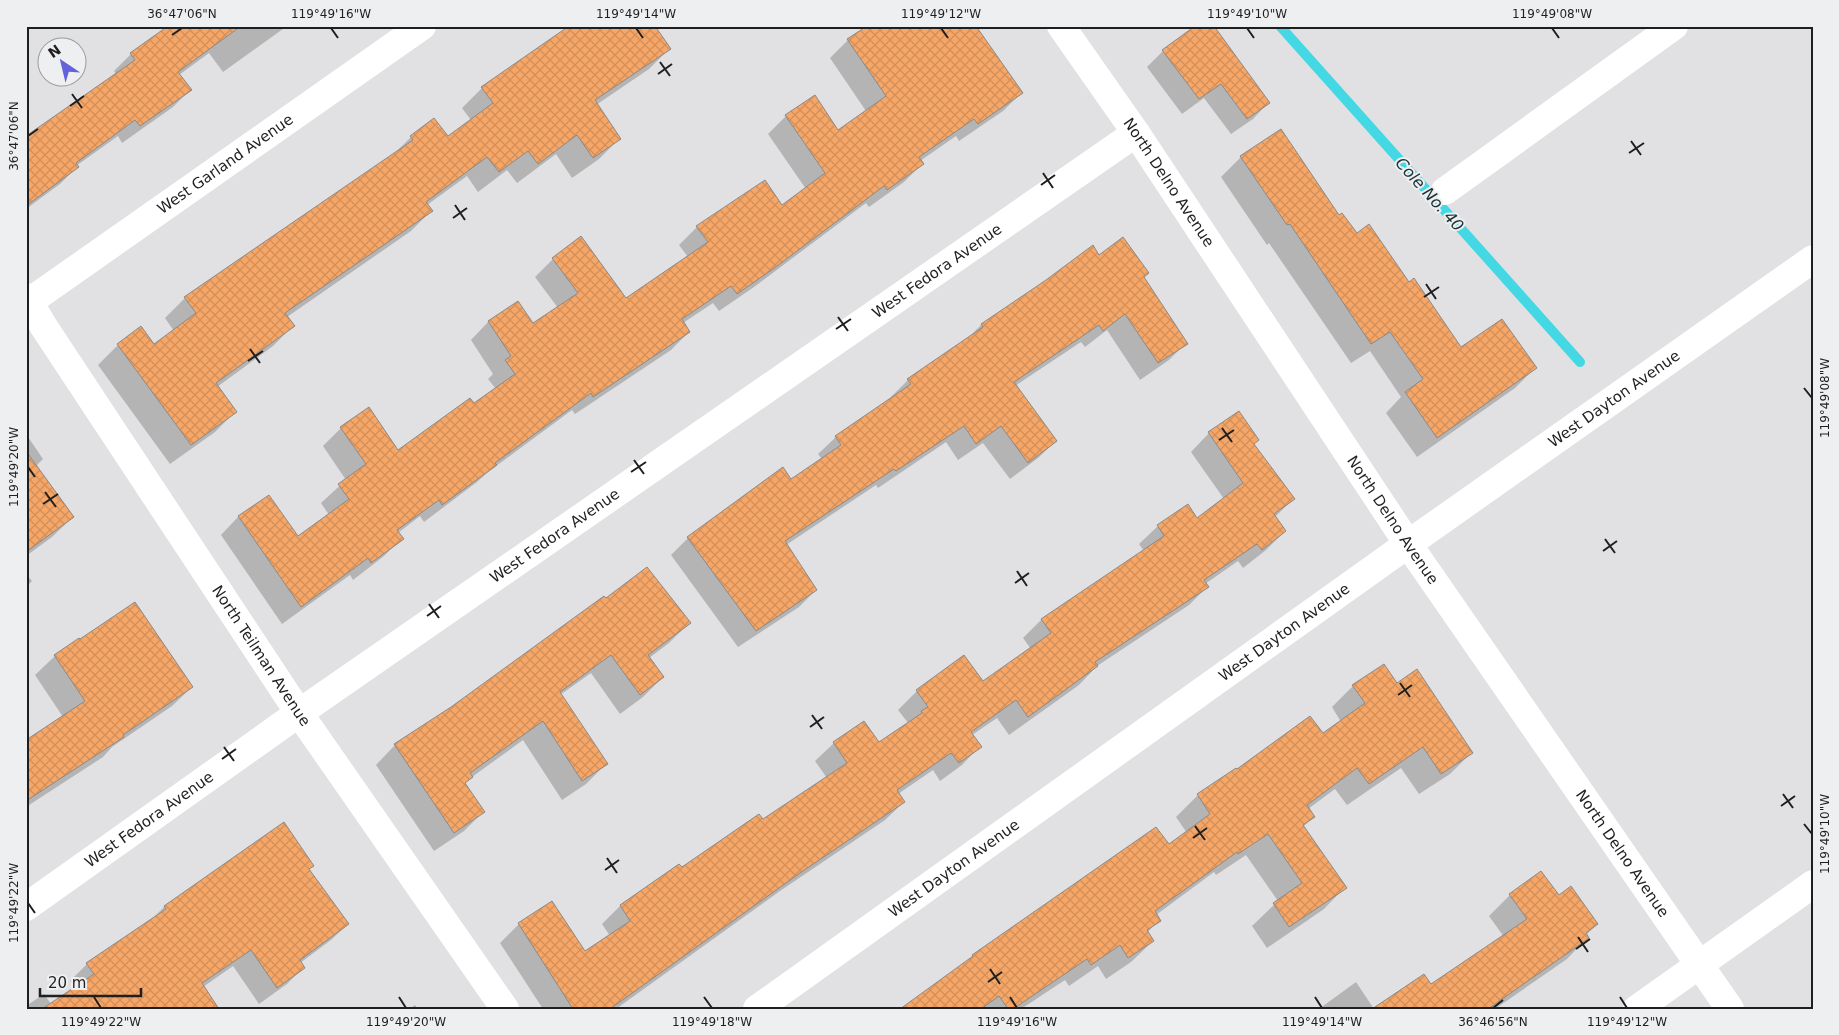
<svg xmlns="http://www.w3.org/2000/svg" width="1839" height="1035" viewBox="0 0 1839 1035" font-family="'DejaVu Sans',sans-serif">
<style>
.shadow{fill:#0003}
.lines{fill:none;stroke-linecap:round;stroke-linejoin:round}
.stream{stroke:#43d8e4;stroke-width:10}
.building{fill:url(#building-cross-hatch);stroke:#8b8a89}
.minor{stroke:#fff;stroke-width:28}
.ticks{fill:none;stroke:#1f1f1f;stroke-width:2}
.labels{text-anchor:middle;stroke-width:4;stroke-linejoin:round;paint-order:stroke}
.street-label{font-size:15px;fill:#1f1f1f;stroke:#eeeff0}
.water-label{font-size:16px;font-style:italic;fill:#183032;stroke:#eeeff0}
.neatline{fill:none;stroke:#1f1f1f;stroke-width:2}
.ticks-label{font-size:12px;text-anchor:middle;fill:#1f1f1f}
</style>
<defs>
<pattern id="building-cross-hatch" width="8" height="8" patternUnits="userSpaceOnUse" patternTransform="scale(1.25)"><rect width="8" height="8" fill="#f6a767"/><path d="M0 0l8 8M0 8l8-8" fill="none" stroke="#d28f59"/></pattern>
</defs>
<rect width="100%" height="100%" fill="#e1e1e3"/>
<path class="shadow" d="M170 26H287L223 72 209 53 179 75 190 90 173 107 122 143 118 136 76 166 77 167 60 184 26 209V138L116 74 114 71 131 54Z
M572 26H660L656 29 669 49 649 69 596 105 619 139 599 159 572 178 556 154 517 183 507 170 478 192 467 176 427 205 431 211 411 231 287 317 293 326 273 346 217 387 235 412 215 432 170 464 98 365 118 345H154L174 331 165 318 185 298 393 155 411 137 447 138 471 120 462 108 482 88Z
M848 40 1021 93 1003 111 959 141 956 136 920 161 922 164 904 182 869 207 866 203 754 287 719 311 713 303 683 323 689 332 671 350 575 414 572 410 488 472 477 482 424 522 420 516 398 533 402 538 384 556 353 580 350 575 282 624 221 535 238 517 269 496 298 538 329 515 321 503 346 480 323 446 341 428 398 452 474 405 496 389 488 379 493 374 471 340 488 322 533 325 558 308 535 277 553 259 626 299 688 257 679 245 697 227 781 207 806 189 768 134 786 116 838 131 866 111 830 58Z
M1163 51 1268 103 1253 119 1231 134 1204 98 1182 114 1147 67Z
M1241 157 1339 217 1408 283 1461 349 1535 368 1515 388 1417 457 1386 413 1401 397 1370 351 1351 363 1269 243 1267 245 1221 177Z
M1099 256 1143 278 1186 343 1169 360 1140 380 1107 330 1085 347 1081 342 1015 386 1056 441 1038 458 1010 479 983 443 958 460 946 442 878 488 876 485 786 545 816 590 799 607 738 647 671 555 688 538 791 480 822 459 818 454 836 437 892 399 891 397 908 380 967 339 981 325 1047 281Z
M1209 433 1253 445 1293 499 1275 517 1285 531 1266 550 1243 568 1238 561 1205 584 1207 587 1189 605 1097 666 1079 685 1009 735 997 718 972 735 980 746 962 765 940 781 933 770 898 794 904 802 885 820 780 891 616 1009H543L500 943 519 924 551 903 584 953 610 936 602 924 620 906 679 865 681 869 762 821 827 778 815 761 834 743 879 744 909 724 898 710 917 691 964 657 982 683 1031 649 1023 638 1041 620 1144 551 1139 544 1158 526 1187 506 1196 519 1224 499 1191 452Z
M26 434 43 459 36 466 73 517 52 537 26 556Z
M26 574 32 581 26 587Z
M606 599 689 623 669 643 649 658 663 677 643 697 620 714 591 673 560 695 606 764 586 784 562 800 523 740 472 777 464 784 483 812 464 831 434 851 376 765 395 745 452 708Z
M55 656 192 687 172 706 112 747 103 757 26 807V741L63 717 35 675Z
M1397 684 1472 752 1450 774 1419 794 1401 768 1347 805 1335 789 1308 809 1313 817 1303 827 1345 887 1324 909 1267 948 1252 926 1278 901 1246 855 1216 875 1214 872 1156 915 1159 920 1147 933 1153 941 1131 962 1106 979 1098 966 1069 986 1065 980 1021 1009H902L966 963 973 956 1155 828 1169 846 1187 833 1176 817 1198 795 1236 769V771L1323 735 1341 722 1332 707 1353 686Z
M284 824 308 870 348 924 331 940 300 963 304 967 287 984 259 1004 233 966 203 987 121 1009H26V1006L44 994 51 1004 75 988 70 981 87 964 148 923 164 907Z
M1510 895 1558 897 1597 924 1585 936 1587 938 1567 959 1495 1009H1375L1430 986 1504 937 1489 916Z
M1356 982 1374 1009H1319Z
M415 1005 418 1009H409Z"/>
<g class="lines">
<path class="stream" d="M1280 26 1580 362"/>
</g>
<path class="building" d="M168 26H241L178 72 192 90 140 126 135 120 76 163 79 167 26 206V136L135 60 130 53Z
M569 26H655L671 49 595 100 621 139 593 158 577 135 538 164 528 151 499 172 487 157 426 202 433 211 285 313 295 326 216 383 237 412 191 445 117 344 141 326 154 344 196 313 184 297 413 140 410 136 434 118 448 136 493 103 481 87Z
M867 26H976L1023 93 978 124 974 119 919 157 924 164 887 190 884 186 773 269 737 294 731 286 682 319 690 332 593 397 591 393 495 463 497 465 442 505 439 500 397 530 404 539 371 563 368 558 301 607 238 516 269 495 298 536 349 499 338 484 366 464 340 427 369 407 398 450 470 398 474 403 515 374 505 360 511 356 488 321 518 301 533 323 578 293 552 258 581 236 626 298 708 242 696 226 765 180 782 205 825 173 785 115 815 95 838 130 886 96 847 39Z
M1195 26H1214L1270 103 1247 119 1221 84 1199 99 1162 50Z
M1281 129 1339 215 1342 213 1357 233 1369 224 1409 282 1414 278 1461 347 1502 319 1537 368 1437 438 1405 392 1423 379 1390 332 1371 344 1290 224 1287 225 1240 156Z
M1123 237 1149 273 1144 277 1188 344 1158 363 1125 314 1103 331 1099 325 1014 382 1057 441 1028 463 1001 426 976 444 964 426 896 471 894 469 785 541 817 590 756 631 687 537 783 467 791 479 841 445 835 436 911 384 907 379 983 327 981 324 1046 280 1093 245 1099 255Z
M1239 411 1259 440 1254 444 1295 499 1274 514 1286 531 1262 550 1257 544 1204 580 1209 587 1095 662 1098 666 1028 717 1016 700 971 732 982 747 959 763 951 753 897 790 905 802 800 873 610 1009H573L518 923 552 901 585 951 630 921 620 905 679 864 682 867 759 814 763 819 847 763 833 742 864 721 879 742 922 713 921 711 928 707 916 690 964 655 983 681 1051 633 1041 619 1164 536 1157 525 1188 504 1197 518 1243 483 1208 432Z
M26 451 74 517 26 552Z
M647 567 691 623 648 655 664 677 640 695 611 655 560 692 608 764 582 781 543 721 470 773 473 777 465 783 485 812 454 833 394 744 451 707 604 596 606 598Z
M135 602 193 687 123 735 124 737 26 801V740L85 701 54 655 79 638 80 639Z
M1384 664 1397 683 1417 669 1473 753 1441 774 1423 747 1369 784 1357 768 1307 805 1315 817 1303 825 1347 888 1289 927 1273 903 1302 883 1268 834 1238 854 1237 852 1155 911 1161 921 1147 930 1154 941 1128 958 1120 945 1091 965 1087 959 1013 1009H1008L999 996 981 1009H900L973 956 972 955 1156 827 1169 844 1210 814 1197 794 1236 768 1237 769 1310 716 1323 733 1365 703 1352 685Z
M284 822 314 866 309 869 349 924 300 960 305 968 277 988 251 950 202 983 219 1009H42L94 974 86 963 166 909 164 906Z
M1541 871 1559 895 1571 886 1598 924 1586 933 1589 938 1488 1009H1372L1424 974 1431 984 1527 919 1509 894Z"/>
<g class="lines">
<g class="minor">
<path id="s1" d="M1061 26 1136 133 1408 544 1730 1009"/>
<path d="M1445 191 1674 26"/>
<path id="s2" d="M26 297 44 327 299 713 505 1009"/>
<path id="s3" d="M29 302 422 26"/>
<path id="s4" d="M26 907 299 713 1136 133"/>
<path id="s5" d="M757 1009 1408 544 1813 259"/>
<path d="M1637 1009 1813 884"/>
</g>
</g>
<path class="ticks" d="M331 28 338 38M636 28 643 38M941 28 948 38M1247 28 1254 38M1552 28 1559 38M172 35 182 28M660 62 670 76M658 74 672 64M72 94 82 108M70 106 84 96M28 136 38 129M1631 141 1641 155M1629 153 1644 143M1043 173 1053 188M1041 185 1055 175M455 205 465 220M453 218 467 208M1426 284 1436 299M1424 297 1439 287M838 317 848 331M836 329 851 319M250 349 260 363M248 361 263 351M1804 388 1812 398M1222 428 1232 442M1219 440 1234 430M634 460 644 474M28 467 35 477M631 472 646 462M45 492 56 507M43 504 58 494M1605 539 1615 553M1603 551 1617 541M1017 571 1027 586M1015 583 1029 573M429 604 439 618M427 616 441 606M1400 683 1410 697M1398 695 1412 685M812 715 822 729M810 727 824 717M224 747 234 761M222 759 236 749M1783 794 1793 808M1781 806 1795 796M1804 824 1812 834M1195 826 1205 840M1193 838 1207 828M607 858 617 873M605 870 619 860M28 903 35 913M1578 937 1588 952M1576 949 1590 939M990 969 1000 984M988 982 1002 972M94 997 101 1008M399 997 406 1008M704 997 712 1008M1010 997 1017 1008M1315 997 1322 1008M1620 997 1627 1008M1493 1008 1503 1000"/>
<g class="labels">
<g class="street-label">
<text dy="5" stroke="none"><textPath href="#s3" startOffset="240">West Garland Avenue</textPath></text>
<text dy="5" stroke="none"><textPath href="#s1" startOffset="190">North Delno Avenue</textPath></text>
<text dy="5" stroke="none"><textPath href="#s4" startOffset="1111">West Fedora Avenue</textPath></text>
<text dy="5" stroke="none"><textPath href="#s5" startOffset="1052">West Dayton Avenue</textPath></text>
<text dy="5" stroke="none"><textPath href="#s1" startOffset="595">North Delno Avenue</textPath></text>
<text dy="5" stroke="none"><textPath href="#s4" startOffset="646">West Fedora Avenue</textPath></text>
<text dy="5" stroke="none"><textPath href="#s5" startOffset="648">West Dayton Avenue</textPath></text>
<text dy="5" stroke="none"><textPath href="#s2" startOffset="429">North Teilman Avenue</textPath></text>
<text dy="5" stroke="none"><textPath href="#s4" startOffset="151">West Fedora Avenue</textPath></text>
<text dy="5" stroke="none"><textPath href="#s1" startOffset="1000">North Delno Avenue</textPath></text>
<text dy="5" stroke="none"><textPath href="#s5" startOffset="242">West Dayton Avenue</textPath></text>
</g>
<g class="water-label">
<text transform="translate(1430 194) rotate(48)" y="6">Cole No. 40</text>
</g>
</g>
<rect width="1839" height="1035" fill="none" stroke="#eeeff0" stroke-width="55"/>
<g transform="translate(62 62) rotate(325)"><circle r="24" fill="#eeeff0" stroke="#9b9c9c"/>
<path d="M0-4L9 19L0 12L-9 19Z" fill="#6362db"/>
<text y="-8" font-size="14" font-weight="bold" text-anchor="middle" fill="#1f1f1f">N</text>
</g>
<path d="M40 988v8h101v-8" fill="none" stroke="#1f1f1f" stroke-width="2.5"/>
<text x="48" y="988" font-size="15" fill="#1f1f1f" stroke="#eeeff0" stroke-width="4" paint-order="stroke">20 m</text>
<rect x="28" y="28" width="1784" height="980" class="neatline"/>
<g class="ticks-label">
<text x="182" y="18">36°47'06"N</text>
<text x="331" y="18">119°49'16"W</text>
<text x="636" y="18">119°49'14"W</text>
<text x="941" y="18">119°49'12"W</text>
<text x="1247" y="18">119°49'10"W</text>
<text x="1552" y="18">119°49'08"W</text>
<text transform="translate(14 136) rotate(-90)" y="4">36°47'06"N</text>
<text transform="translate(1825 398) rotate(-90)" y="4">119°49'08"W</text>
<text transform="translate(14 467) rotate(-90)" y="4">119°49'20"W</text>
<text transform="translate(1825 834) rotate(-90)" y="4">119°49'10"W</text>
<text transform="translate(14 903) rotate(-90)" y="4">119°49'22"W</text>
<text x="101" y="1026">119°49'22"W</text>
<text x="406" y="1026">119°49'20"W</text>
<text x="712" y="1026">119°49'18"W</text>
<text x="1017" y="1026">119°49'16"W</text>
<text x="1322" y="1026">119°49'14"W</text>
<text x="1493" y="1026">36°46'56"N</text>
<text x="1627" y="1026">119°49'12"W</text>
</g>
</svg>
